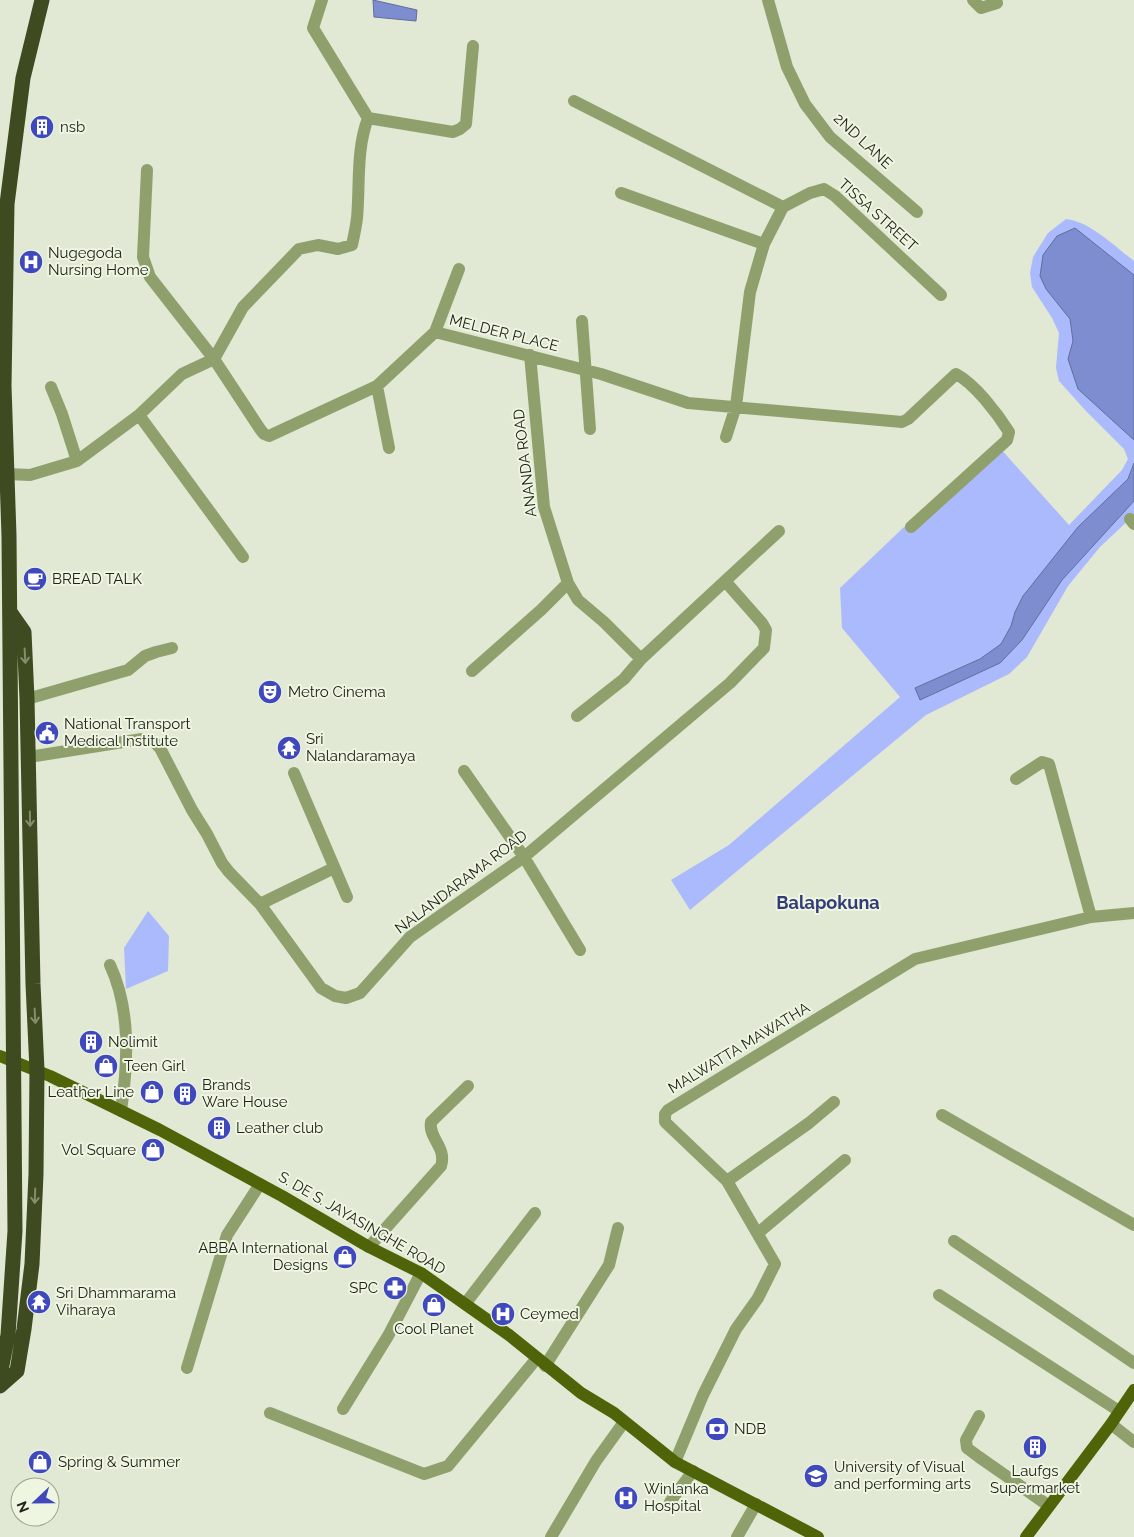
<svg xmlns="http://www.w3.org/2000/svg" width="1134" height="1537" viewBox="0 0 1134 1537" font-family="Raleway,sans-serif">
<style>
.green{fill:#aabafd}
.water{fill:#7d8dd0;stroke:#616e9a}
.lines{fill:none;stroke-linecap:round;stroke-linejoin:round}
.minor{stroke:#90a06d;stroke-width:12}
.major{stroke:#4f6308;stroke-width:12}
.highway{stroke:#3e4a20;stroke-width:15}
.oneway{stroke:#848e6d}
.labels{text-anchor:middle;stroke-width:4;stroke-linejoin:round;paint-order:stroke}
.poi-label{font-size:15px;fill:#21241c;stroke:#eef5e0;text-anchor:start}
.street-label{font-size:15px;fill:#21241c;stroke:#eef5e0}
.quarter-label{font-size:18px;font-weight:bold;fill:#323c77;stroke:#eef5e0}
</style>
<rect width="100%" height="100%" fill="#e1e8d3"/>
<path class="green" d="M1066 219C1091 222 1114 246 1134 261V515L1100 547 1068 586 1027 657 1009 674 926 715 690 910 671 880 729 845 900 697 842 628 840 588 903 528 999 447 1069 525 1122 470 1128 459 1124 449 1085 410 1059 381 1056 368 1059 333 1052 318 1032 287 1030 273 1033 257 1048 233Z
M148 911 169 936 168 971 126 989 124 948Z"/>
<path class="water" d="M373 0 417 10 416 21 374 17Z
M1075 228 1134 275V440L1078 389 1068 359 1073 341 1070 319 1046 289 1040 276 1043 255 1057 236Z
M1134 463V501L1062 580 1022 640 1000 663 920 700 915 688 980 659 1001 644 1011 626 1015 612 1023 596 1078 527 1128 479Z"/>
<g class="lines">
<path class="minor" d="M322 0 313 28 368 118
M768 0 787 67 805 104 830 137 917 212
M973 0 981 8 997 3
M574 101 783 207
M147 170 143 257 150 277 214 359 243 307 299 249 318 245 338 249 352 245C354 236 356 227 357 218 360 185 356 150 368 118L453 132 460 129 466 124 473 46
M621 193 764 244
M582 321 590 429
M435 332 459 269
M530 355 544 507 568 583 578 600 604 622 641 659 779 531
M377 386 389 448
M51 387 62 414 77 461
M139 415 243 557
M726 437 736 406 750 292 764 244 783 207 810 193 824 189 835 196 941 295
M0 475 7 474 30 475 77 461 139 415 182 374 214 359 260 429 264 434 269 436 377 386 435 332 601 374 688 403 902 422 908 419 956 374C975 384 997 413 1009 432L1007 440 911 527
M1130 519 1134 524
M472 671 541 610 568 583
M27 699 128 670 145 656 156 652 172 648
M577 716 624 679 641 659
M29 757 142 739 154 742 160 748 192 810 207 834 222 863 229 872 260 904 321 988 335 996 346 998 360 993 410 937 524 857 730 683 764 648 766 630 762 623 725 581
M464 771 524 857 580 950
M294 773 347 897
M1016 779 1042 762 1049 764 1091 917
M260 904 334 868
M110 965C131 1010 128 1063 121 1111
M942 1115 1134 1225
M727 1181 809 1123 834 1102
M758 1233 845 1160
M954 1241 1134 1363
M369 1247 441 1166C447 1147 428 1138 431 1122L468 1086
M939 1295 1119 1411
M465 1304 535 1213
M545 1366 609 1265 618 1228
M187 1368 227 1235 260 1184
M343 1409 388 1336 421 1273
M270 1413 424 1474 448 1466 537 1358
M979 1416 966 1440 967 1448 979 1457 1049 1506
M1111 1424 1134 1442
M675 1462 703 1395 736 1329 758 1298 775 1264 727 1181 665 1122V1114L668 1110 915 959 1091 917 1134 913
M670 1502 693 1471
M551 1537 596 1461 624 1422
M737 1537 756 1504"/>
<path class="major" d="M0 1056 50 1076 160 1130 282 1196 369 1247 421 1273 509 1335 581 1393 614 1413 675 1462 818 1537
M1026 1537 1111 1424 1134 1390"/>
<path class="highway" d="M0 1375 8 1335 15 1231 9 536 4 386 7 204 23 78 42 0
M0 1386 17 1371 24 1329 32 1264 36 1174 37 1070 33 984 27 699 24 632 10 612"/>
</g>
<defs><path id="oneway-shaft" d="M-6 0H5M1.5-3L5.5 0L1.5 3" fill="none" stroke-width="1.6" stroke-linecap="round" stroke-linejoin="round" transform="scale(1.25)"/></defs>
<g class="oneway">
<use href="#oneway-shaft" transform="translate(25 656) rotate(87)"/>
<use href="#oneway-shaft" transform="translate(30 819) rotate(89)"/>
<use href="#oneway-shaft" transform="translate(35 1016) rotate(87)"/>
<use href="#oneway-shaft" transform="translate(35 1196) rotate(92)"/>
</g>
<defs>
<g id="building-disc" transform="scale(1.25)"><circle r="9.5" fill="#3f49bd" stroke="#eef5e0"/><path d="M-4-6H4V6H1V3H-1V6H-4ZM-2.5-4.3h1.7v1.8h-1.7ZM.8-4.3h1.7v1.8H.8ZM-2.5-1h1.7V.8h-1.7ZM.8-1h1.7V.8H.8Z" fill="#fff"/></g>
<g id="hospital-disc" transform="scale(1.25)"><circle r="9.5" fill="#3f49bd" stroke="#eef5e0"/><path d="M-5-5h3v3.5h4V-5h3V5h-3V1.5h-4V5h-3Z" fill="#fff"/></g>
<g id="cafe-disc" transform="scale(1.25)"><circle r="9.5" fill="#3f49bd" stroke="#eef5e0"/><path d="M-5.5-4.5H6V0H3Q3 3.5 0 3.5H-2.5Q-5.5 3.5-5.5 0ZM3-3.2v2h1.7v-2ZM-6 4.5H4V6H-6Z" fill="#fff"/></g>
<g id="theatre-disc" transform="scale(1.25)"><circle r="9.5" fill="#3f49bd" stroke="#eef5e0"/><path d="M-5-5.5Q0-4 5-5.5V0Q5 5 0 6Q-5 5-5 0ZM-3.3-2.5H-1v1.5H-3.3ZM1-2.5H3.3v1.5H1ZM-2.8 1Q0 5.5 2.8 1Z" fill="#fff"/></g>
<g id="civic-disc" transform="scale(1.25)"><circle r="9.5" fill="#3f49bd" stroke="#eef5e0"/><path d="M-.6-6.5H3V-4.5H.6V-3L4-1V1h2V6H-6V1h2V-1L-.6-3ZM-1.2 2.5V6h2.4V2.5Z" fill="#fff"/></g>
<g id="temple-disc" transform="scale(1.25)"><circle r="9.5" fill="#3f49bd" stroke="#eef5e0"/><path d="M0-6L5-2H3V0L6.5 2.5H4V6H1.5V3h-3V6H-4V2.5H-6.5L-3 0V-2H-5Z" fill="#fff"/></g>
<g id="shop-disc" transform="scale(1.25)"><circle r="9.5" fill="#3f49bd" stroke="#eef5e0"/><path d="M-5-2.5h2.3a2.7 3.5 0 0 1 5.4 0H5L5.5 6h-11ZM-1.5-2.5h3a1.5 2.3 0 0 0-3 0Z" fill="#fff"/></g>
<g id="pharmacy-disc" transform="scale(1.25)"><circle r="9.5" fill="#3f49bd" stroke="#eef5e0"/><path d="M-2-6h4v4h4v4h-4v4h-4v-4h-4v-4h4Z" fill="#fff"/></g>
<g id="bank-disc" transform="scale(1.25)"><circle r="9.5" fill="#3f49bd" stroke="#eef5e0"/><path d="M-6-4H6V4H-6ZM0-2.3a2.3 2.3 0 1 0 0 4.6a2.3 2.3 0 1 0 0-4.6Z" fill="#fff"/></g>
<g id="university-disc" transform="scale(1.25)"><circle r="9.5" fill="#3f49bd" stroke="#eef5e0"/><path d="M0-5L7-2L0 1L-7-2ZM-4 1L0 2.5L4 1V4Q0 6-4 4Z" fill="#fff"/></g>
</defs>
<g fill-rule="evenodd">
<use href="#building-disc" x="42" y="127"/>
<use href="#hospital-disc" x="31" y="262"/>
<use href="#cafe-disc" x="35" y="579"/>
<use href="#theatre-disc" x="270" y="692"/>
<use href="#civic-disc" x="47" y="733"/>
<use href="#temple-disc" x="289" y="748"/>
<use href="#building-disc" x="91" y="1042"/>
<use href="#shop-disc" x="106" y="1066"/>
<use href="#shop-disc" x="152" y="1092"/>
<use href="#building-disc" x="185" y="1094"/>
<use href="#building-disc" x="219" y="1128"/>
<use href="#shop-disc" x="153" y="1150"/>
<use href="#shop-disc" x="345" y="1257"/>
<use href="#pharmacy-disc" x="395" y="1288"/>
<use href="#temple-disc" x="39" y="1302"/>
<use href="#shop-disc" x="434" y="1305"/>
<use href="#hospital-disc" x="503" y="1314"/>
<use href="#bank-disc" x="717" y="1429"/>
<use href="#building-disc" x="1035" y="1447"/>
<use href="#shop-disc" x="40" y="1462"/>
<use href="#university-disc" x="816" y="1476"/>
<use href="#hospital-disc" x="626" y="1498"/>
</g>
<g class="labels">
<g class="poi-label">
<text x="60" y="132">nsb</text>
<text x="48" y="258">Nugegoda<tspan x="48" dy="17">Nursing Home</tspan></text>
<text x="52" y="584">BREAD TALK</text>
<text x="288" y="697">Metro Cinema</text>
<text x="64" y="729">National Transport<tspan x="64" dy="17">Medical Institute</tspan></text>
<text x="306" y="744">Sri<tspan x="306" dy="17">Nalandaramaya</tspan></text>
<text x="108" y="1047">Nolimit</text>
<text x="124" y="1071">Teen Girl</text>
<text x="202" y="1090">Brands<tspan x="202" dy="17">Ware House</tspan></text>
<text x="134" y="1097" text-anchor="end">Leather Line</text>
<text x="236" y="1133">Leather club</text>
<text x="136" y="1155" text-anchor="end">Vol Square</text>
<text x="328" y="1253" text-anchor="end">ABBA International<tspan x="328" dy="17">Designs</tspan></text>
<text x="378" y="1293" text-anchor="end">SPC</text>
<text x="56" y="1298">Sri Dhammarama<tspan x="56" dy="17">Viharaya</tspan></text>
<text x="520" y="1319">Ceymed</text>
<text x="434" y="1334" text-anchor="middle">Cool Planet</text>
<text x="734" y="1434">NDB</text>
<text x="58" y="1467">Spring &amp; Summer</text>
<text x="834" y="1472">University of Visual<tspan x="834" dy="17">and performing arts</tspan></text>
<text x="1035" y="1476" text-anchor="middle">Laufgs<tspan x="1035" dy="17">Supermarket</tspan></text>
<text x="644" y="1494">Winlanka<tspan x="644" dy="17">Hospital</tspan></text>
</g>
<g class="street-label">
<text transform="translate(863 141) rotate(43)" y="5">2ND LANE</text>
<text transform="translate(878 215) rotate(42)" y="5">TISSA STREET</text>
<text transform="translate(504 333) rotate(14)" y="5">MELDER PLACE</text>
<text transform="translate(525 463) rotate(-97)" y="5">ANANDA ROAD</text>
<text transform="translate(461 882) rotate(-37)" y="5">NALANDARAMA ROAD</text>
<text transform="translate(739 1048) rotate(-31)" y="5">MALWATTA MAWATHA</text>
<text transform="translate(362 1223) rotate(30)" y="5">S. DE S. JAYASINGHE ROAD</text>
</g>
<g class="quarter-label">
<text x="828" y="909">Balapokuna</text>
</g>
</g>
<g transform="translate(35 1502) rotate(248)"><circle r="24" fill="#eef5e0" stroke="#9ca192"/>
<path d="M0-4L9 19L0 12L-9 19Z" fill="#3f49bd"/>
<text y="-8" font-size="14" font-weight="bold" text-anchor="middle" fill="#21241c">N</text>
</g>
</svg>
